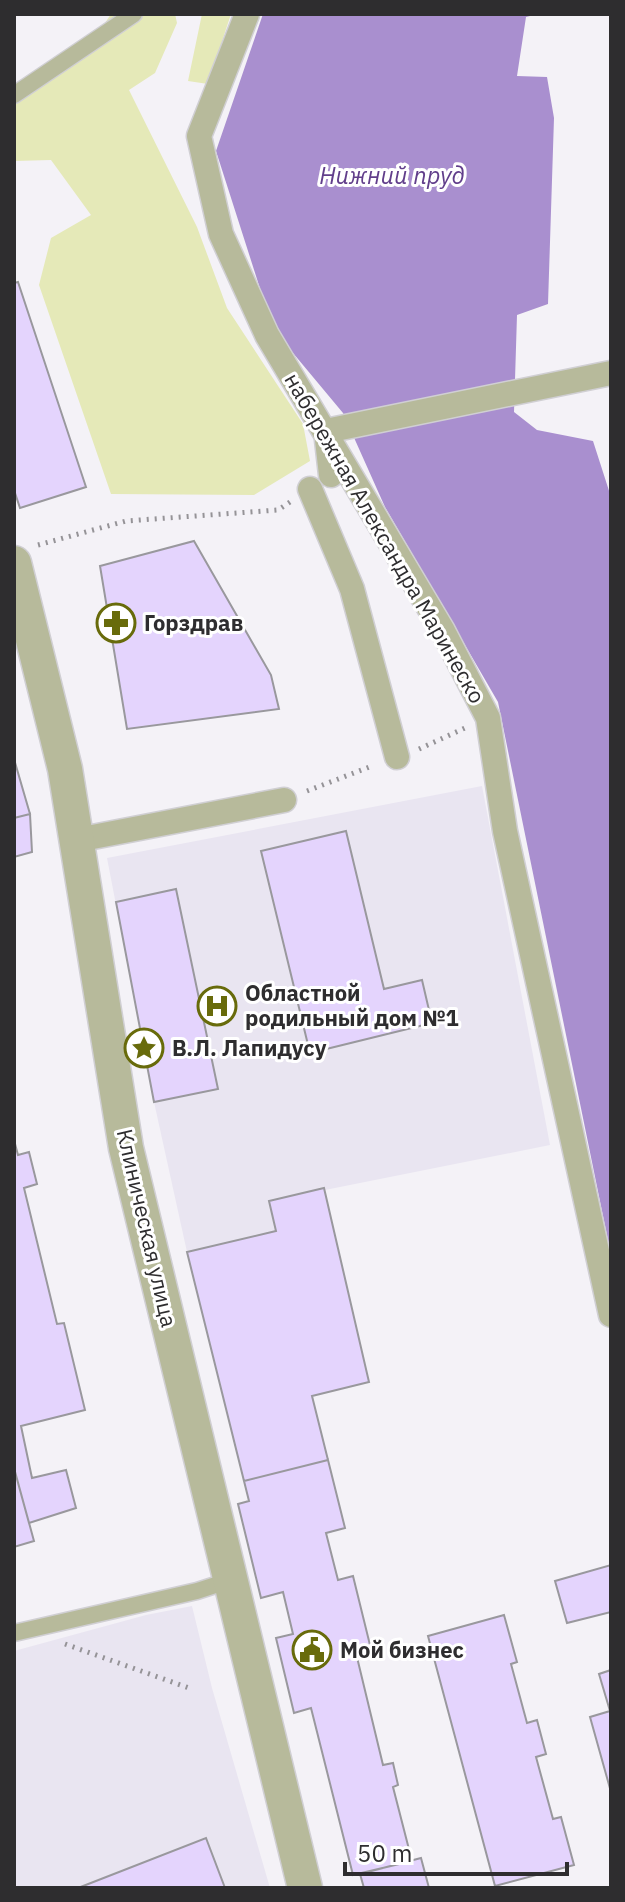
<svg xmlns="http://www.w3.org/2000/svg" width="625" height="1902" viewBox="0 0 625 1902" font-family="'IBM Plex Sans',sans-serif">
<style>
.built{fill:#e9e5f1;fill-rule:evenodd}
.green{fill:#e5e9b8}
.water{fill:#a98fcf}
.building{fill:#e4d4fd;stroke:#99989d;stroke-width:2}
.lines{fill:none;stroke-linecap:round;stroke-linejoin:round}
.service-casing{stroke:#d0cfd3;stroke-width:19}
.pedestrian-casing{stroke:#d0cfd3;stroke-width:27}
.minor-casing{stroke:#d0cfd3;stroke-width:37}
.path{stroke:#959397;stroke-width:5;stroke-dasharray:2 6;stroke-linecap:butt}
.service{stroke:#b7ba9b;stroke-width:16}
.pedestrian{stroke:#b7ba9b;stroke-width:24}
.minor{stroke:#b7ba9b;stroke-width:34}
.labels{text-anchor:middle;stroke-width:6;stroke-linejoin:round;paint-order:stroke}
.street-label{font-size:22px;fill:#2e2d2f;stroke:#fff}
.poi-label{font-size:22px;font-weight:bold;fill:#2e2d2f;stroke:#fff;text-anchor:start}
.water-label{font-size:24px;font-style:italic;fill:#613e8b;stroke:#fff}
</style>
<rect width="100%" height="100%" fill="#f4f2f7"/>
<path class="built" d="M482 786 550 1145 270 1201 276 1231 187 1252 154 1102 107 858ZM346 831 384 989 422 980 432 1023 310 1053 261 851Z
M192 1606 212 1688 270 1888H14V1651L146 1615Z"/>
<path class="green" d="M111 14H175L177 23 155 73 129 90 197 227 227 308 303 424 310 461 254 495 111 494 39 285 51 238 91 215 51 160 14 161V84L99 32Z
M202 14H231L208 84 188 81Z"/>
<path class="water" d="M263 14H538L526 17 517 76 547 77 554 118 548 304 517 315 514 412 537 430 593 441 611 497V1255L498 702 385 507 343 413 273 329 216 151Z"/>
<path class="building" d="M18 282 86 487 20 508 14 490V283Z
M194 541 271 675 279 709 127 729 100 566Z
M14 759 30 814 14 818Z
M30 814 32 852 14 857V818Z
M346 831 384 989 422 980 432 1023 310 1053 261 851Z
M176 889 218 1089 154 1102 116 902Z
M14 1140 18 1155 29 1152 37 1184 24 1188 57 1324 64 1323 85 1410 21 1426 32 1478 66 1470 76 1508 29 1523 14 1468Z
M324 1188 369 1382 312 1396 328 1460 244 1481 187 1252 276 1231 269 1201Z
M328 1460 345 1528 326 1533 338 1580 353 1576 370 1645 355 1649 383 1765 393 1763 398 1785 393 1787 412 1861 353 1875 311 1708 294 1713 276 1638 293 1634 283 1592 261 1598 238 1504 249 1501 244 1481Z
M14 1468 34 1541 14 1547Z
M611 1565V1612L567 1623 555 1581Z
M504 1615 517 1662 511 1664 527 1723 537 1720 546 1754 536 1757 553 1819 561 1817 574 1865 495 1886 428 1636Z
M611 1670V1792L590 1717 610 1711 599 1674Z
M206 1838 225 1888H78Z
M421 1858 429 1888H364L360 1874Z"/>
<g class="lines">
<g class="service-casing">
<path id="service" d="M14 95 134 14
M14 1633 197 1591 231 1580"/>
</g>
<g class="pedestrian-casing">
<path id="pedestrian" d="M247 14 199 136 221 234 267 335 443 631 488 718 505 831 611 1315
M331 475 326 431 611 373
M310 489 352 589 397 757
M77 840 284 800"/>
</g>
<g class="minor-casing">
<path id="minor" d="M14 563 65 769 126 1148 305 1888"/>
</g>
<path class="path" d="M38 545 126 521 278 510 290 502
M419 749 465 728
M307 791 372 766
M65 1644 189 1688"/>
<use href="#service" class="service"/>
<use href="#pedestrian" class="pedestrian"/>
<use href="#minor" class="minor"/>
</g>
<defs>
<g id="pharmacy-ring" transform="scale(2)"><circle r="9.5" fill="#fff" stroke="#686b0b" stroke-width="1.5"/><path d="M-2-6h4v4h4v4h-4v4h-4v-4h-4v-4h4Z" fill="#686b0b"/></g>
<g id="hospital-ring" transform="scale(2)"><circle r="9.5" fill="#fff" stroke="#686b0b" stroke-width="1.5"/><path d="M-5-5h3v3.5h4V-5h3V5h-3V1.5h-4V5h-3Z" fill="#686b0b"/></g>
<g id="sight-ring" transform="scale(2)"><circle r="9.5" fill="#fff" stroke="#686b0b" stroke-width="1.5"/><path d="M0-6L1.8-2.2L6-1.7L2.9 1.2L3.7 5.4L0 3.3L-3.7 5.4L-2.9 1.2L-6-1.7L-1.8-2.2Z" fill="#686b0b"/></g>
<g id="civic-ring" transform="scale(2)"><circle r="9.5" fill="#fff" stroke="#686b0b" stroke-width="1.5"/><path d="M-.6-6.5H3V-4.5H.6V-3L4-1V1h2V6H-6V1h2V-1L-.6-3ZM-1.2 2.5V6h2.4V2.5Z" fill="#686b0b"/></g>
</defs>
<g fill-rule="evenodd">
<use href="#pharmacy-ring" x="116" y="623"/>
<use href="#hospital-ring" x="217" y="1006"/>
<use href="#sight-ring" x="144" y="1048"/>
<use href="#civic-ring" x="312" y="1650"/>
</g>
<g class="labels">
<g class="street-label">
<text transform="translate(385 538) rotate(60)" y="8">набережная Александра Маринеско</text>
<text transform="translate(147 1228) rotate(77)" y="8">Клиническая улица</text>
</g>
<g class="poi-label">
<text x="144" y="631">Горздрав</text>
<text x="245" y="1001">Областной<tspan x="245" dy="25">родильный дом №1</tspan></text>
<text x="172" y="1056">В.Л. Лапидусу</text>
<text x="340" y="1658">Мой бизнес</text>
</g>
<g class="water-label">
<text x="392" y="184">Нижний пруд</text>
</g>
</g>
<rect width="625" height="1902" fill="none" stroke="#2e2d2f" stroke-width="32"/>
<path d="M345 1862v12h222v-12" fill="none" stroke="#2e2d2f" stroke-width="4"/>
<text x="357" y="1862" font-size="24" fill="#2e2d2f" stroke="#ffffff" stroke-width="6" paint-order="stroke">50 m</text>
</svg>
